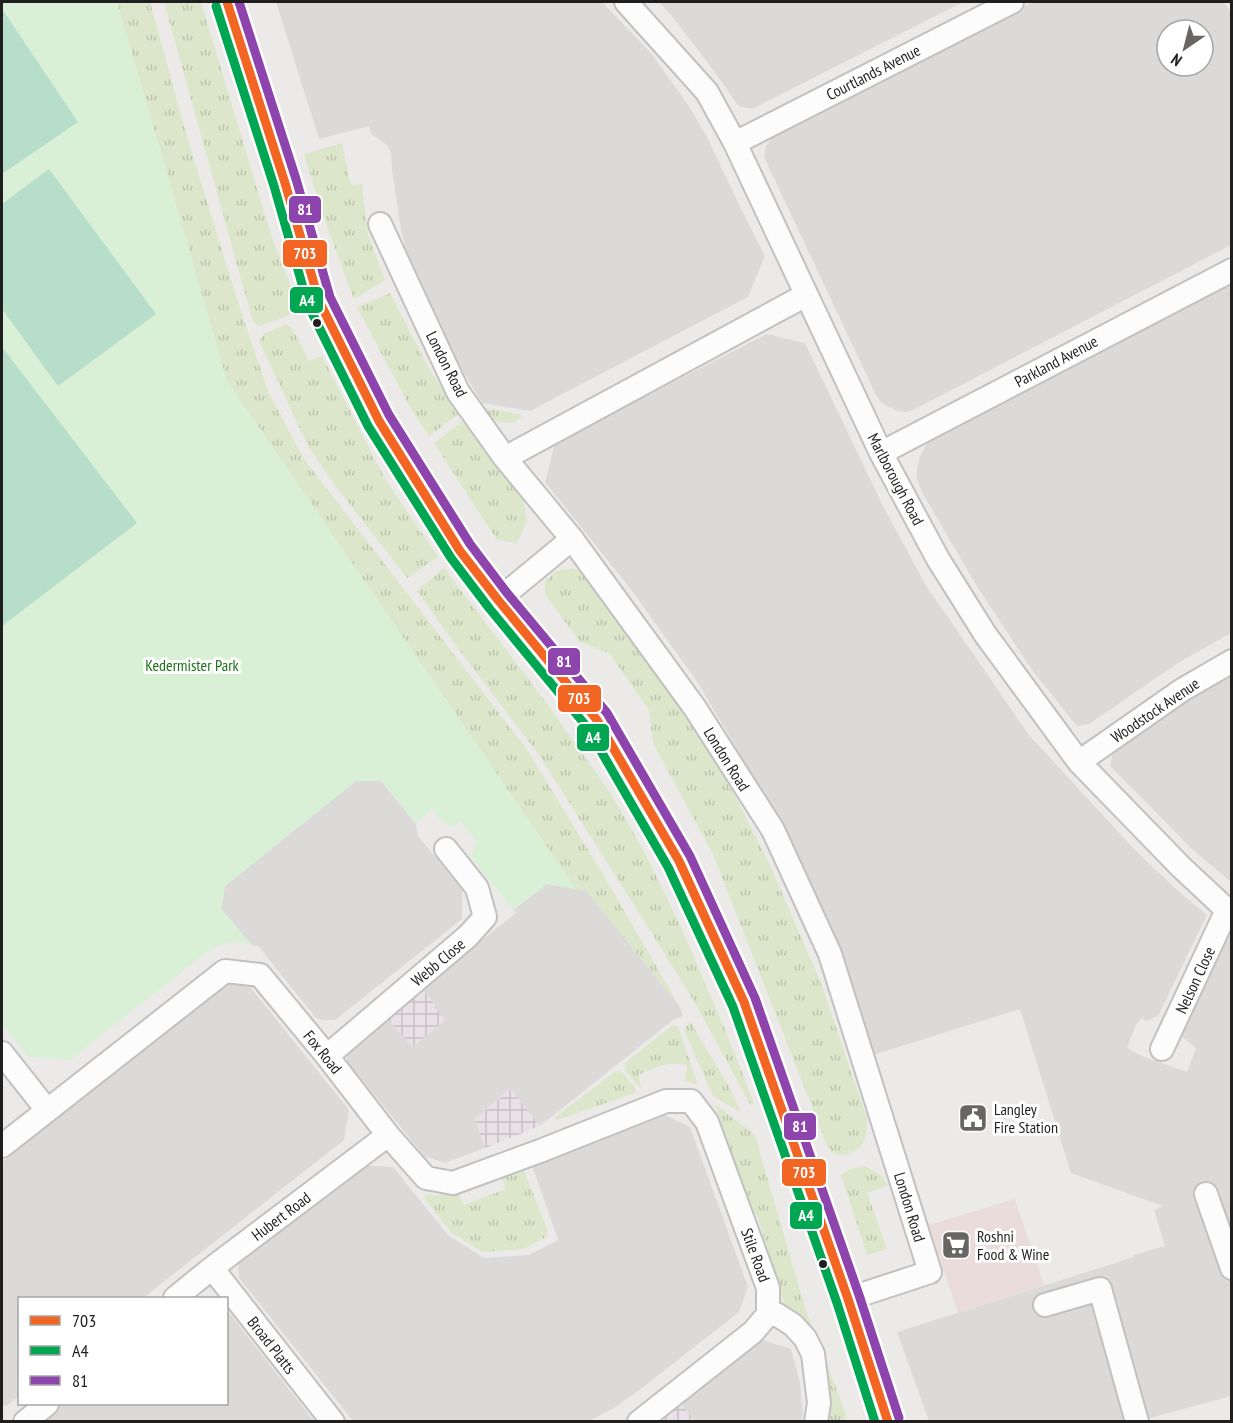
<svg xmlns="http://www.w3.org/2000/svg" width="1233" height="1423" viewBox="0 0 1233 1423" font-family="'PT Sans Narrow',sans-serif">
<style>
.residential{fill:#dcdad9;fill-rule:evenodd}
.commercial{fill:#e9dcdb}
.industrial{fill:url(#industrial-grid)}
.grass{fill:url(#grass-tufts)}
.park{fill:#d9f0d6}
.pitch{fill:#b7deca}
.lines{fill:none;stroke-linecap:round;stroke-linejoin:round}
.street-casing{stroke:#c2c1c0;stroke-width:26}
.primary-casing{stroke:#a09587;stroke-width:36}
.street{stroke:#fcfcfc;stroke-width:22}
.primary{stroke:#efebe6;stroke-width:33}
.bus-1-casing{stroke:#fff;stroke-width:14}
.bus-2-casing{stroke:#fff;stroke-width:14}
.bus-3-casing{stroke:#fff;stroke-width:14}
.bus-1{stroke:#f26522;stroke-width:9}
.bus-2{stroke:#00a651;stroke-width:9}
.bus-3{stroke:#8e44ad;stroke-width:9}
.bus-dot{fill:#1f1f1f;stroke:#fff;stroke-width:2}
.labels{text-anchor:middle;stroke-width:6;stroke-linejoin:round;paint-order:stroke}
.street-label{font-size:16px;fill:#1f1f1f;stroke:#fff}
.park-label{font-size:16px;fill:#197217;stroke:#fff}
.poi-label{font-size:16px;fill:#1f1f1f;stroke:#fff;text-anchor:start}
.line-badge{stroke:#fff;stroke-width:2}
.badge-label{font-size:16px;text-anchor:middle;font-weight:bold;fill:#fff}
</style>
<defs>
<pattern id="industrial-grid" width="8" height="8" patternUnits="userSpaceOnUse" patternTransform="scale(1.5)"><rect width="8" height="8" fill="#e9e1e7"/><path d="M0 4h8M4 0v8" fill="none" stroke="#c7c1c6"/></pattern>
<pattern id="grass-tufts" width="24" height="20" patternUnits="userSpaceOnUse" patternTransform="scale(1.5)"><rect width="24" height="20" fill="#dce6ca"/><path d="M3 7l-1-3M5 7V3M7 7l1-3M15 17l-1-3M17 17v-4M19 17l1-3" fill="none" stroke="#bcc5ad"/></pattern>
</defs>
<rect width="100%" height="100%" fill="#eceae8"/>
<path class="residential" d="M276 2H602L651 53 688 105 706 135 748 223 765 256 748 297 530 411 482 403 453 354 413 277 401 230 392 169 391 153 387 145 371 134 369 126 319 139Z
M659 2H963L752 109 741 107 737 104 714 71 671 15Z
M1033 2H1223L1231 11V245L913 410 905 412 896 410 888 407 881 402 876 395 764 157 766 146 773 136ZM1167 30H1203V66H1167Z
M1231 281V633L1178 663 1089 724 1077 726 1032 670 978 588 923 494 917 479V468L920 456 926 445 934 436Z
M767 334 805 343 882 504 925 584 1029 735 1134 849 1178 891 1207 915 1158 1016 1146 1021 1142 1018 1136 1025 1127 1048 1142 1056 1187 1072 1196 1048 1181 1036 1180 1025 1226 928 1231 931V1396L1139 1421H929L897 1332 1134 1257V1255L1165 1246 1154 1210 1163 1206 1071 1173 1020 1009 873 1055 792 848 748 768 698 683 633 592 545 482 555 443Z
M1231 664V882L1192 849 1110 766 1115 742Z
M356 781H381L416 824 418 836 462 890V919L335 1020H324L316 1018 258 946 252 945 221 909 225 886Z
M547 884 586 890 680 1007 683 1016 673 1020 540 1126 510 1089 475 1119 485 1148 445 1163 424 1156 347 1061 348 1044 384 1016 413 1047 444 1020 433 1007 435 1005 424 991 426 984 516 913 513 910Z
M220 981 251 988 349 1110 344 1140 143 1298H20L19 1396 6 1406 2 1405V1162L52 1122 73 1099Z
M665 1115 690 1127 748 1287 739 1312 638 1391 614 1408 589 1421H353L239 1278 238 1261 361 1165 393 1167 448 1235 484 1258 529 1255 558 1240 532 1165 610 1137Z
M227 1310 314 1421 37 1422 60 1404H226Z
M757 1338 791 1349 800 1383 803 1414 801 1421H695L678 1400Z"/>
<path class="commercial" d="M1015 1199 1044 1285 958 1313 929 1225Z"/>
<path class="industrial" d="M426 984 424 991 435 1005 434 1007 445 1020 413 1047 384 1016Z
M511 1089 540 1126 485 1148 475 1119Z
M678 1400 695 1421 649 1422Z"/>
<path class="grass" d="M117 2H150L187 137 243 318 269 393 304 459 528 751 605 878 680 1007 586 890 576 889 227 381Z
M164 2H201L270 232 300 311 260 326 253 322Z
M342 143 351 185 362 184 368 235 385 280 354 299 322 213 304 154Z
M390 293 431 372 460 413 429 436 412 411 357 307Z
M286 324 292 328 309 361 322 356 385 479 438 557 407 578 334 484 308 446 259 341 264 334Z
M485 408 523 415 515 422 507 423 494 420Z
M463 421 523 499 527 521 517 543 497 540 434 443Z
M444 568 545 701 611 794 645 853 680 925 726 1032 754 1103 751 1106 695 1003 636 908 539 755 454 643 417 591Z
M573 568 587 575 623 621 708 749 735 796 769 863 821 983 867 1119C867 1128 868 1136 862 1144 855 1155 837 1160 828 1148L713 854 653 743 649 710 609 653 579 641 545 594V582L556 571Z
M691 1023 731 1090 741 1113 713 1096 684 1030 688 1024Z
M673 1025 678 1027 698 1085 685 1081 687 1065C668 1061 656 1067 638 1075L642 1090 624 1069 627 1061Z
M616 1071 622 1072 636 1089 635 1093 557 1120 554 1118Z
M715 1104 755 1135 805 1308 845 1411 846 1421H821V1396L788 1316 758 1218 748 1204Z
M865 1166 881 1175 889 1185 867 1193 887 1249 867 1255 841 1175 850 1169Z
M523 1168 548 1231 546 1237 524 1249 482 1252 451 1232 424 1198 427 1194 434 1196 457 1192 464 1205 506 1189 501 1175Z"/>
<path class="park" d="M2 2H117L227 381 576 889 547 884 513 910 471 857 474 846 478 843 460 821 452 826C443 825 438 816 432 809L416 824 381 781H356L225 886 221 909 252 945C234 939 222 942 207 952L70 1060 28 1057 2 1024Z"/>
<path class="pitch" d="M2 9 78 122 2 174Z
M49 169 156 314 58 386 2 309V204Z
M2 347 137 523 2 626Z"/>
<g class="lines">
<g class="street-casing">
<path id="street" d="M626 2 707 92 735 143 881 453 938 559 985 634 1079 762 1181 867 1227 910 1232 912
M735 143 1012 2
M380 224 458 392 505 458 572 539 695 708 773 830 830 954 930 1272 848 1299
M881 453 1232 270
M505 458 806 295
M498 600 572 539
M1079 762 1182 690 1232 661
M1162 1049 1227 910
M2 1053 47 1110
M327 1056 468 936 485 917 477 888 446 849
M2 1146 225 971 260 975 327 1056 388 1135 426 1178 453 1183 540 1151 666 1101H691L707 1122 768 1288V1314L753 1332 639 1422
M1206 1194 1232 1268
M212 1268 333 1422
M175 1298 212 1268 388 1135
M1045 1305 1100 1289 1137 1422
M768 1314H776L793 1325 805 1338 813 1354 819 1403 816 1422
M25 1422 47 1404"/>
</g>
<g class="primary-casing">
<path id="primary" d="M227 2 285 183 319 301 379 421 460 551 498 600 597 720 679 861 744 1002 848 1299 888 1422"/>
</g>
<use href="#street" class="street"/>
<use href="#primary" class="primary"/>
<g class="bus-1-casing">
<path id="bus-1" d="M227 2 285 183 319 301 379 421 460 551 498 600 597 720 679 861 744 1002 848 1299 888 1422"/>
</g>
<g class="bus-2-casing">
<path id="bus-2" d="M216 6 274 186 308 305 368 426 451 558 489 608 587 727 668 867 733 1007 837 1303 875 1422"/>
</g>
<g class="bus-3-casing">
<path id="bus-3" d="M239 2 296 179 330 297 389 415 470 544 507 593 607 713 690 856 755 998 859 1295 899 1418"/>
</g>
<use href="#bus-1" class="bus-1"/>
<use href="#bus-2" class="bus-2"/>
<use href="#bus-3" class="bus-3"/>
</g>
<defs>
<g id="civic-square" transform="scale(1.5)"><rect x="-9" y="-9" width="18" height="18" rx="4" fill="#676665" stroke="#fff"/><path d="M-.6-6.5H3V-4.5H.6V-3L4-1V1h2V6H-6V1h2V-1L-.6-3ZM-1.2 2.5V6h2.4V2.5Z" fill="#fff"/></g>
<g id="supermarket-square" transform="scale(1.5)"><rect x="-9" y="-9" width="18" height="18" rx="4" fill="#676665" stroke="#fff"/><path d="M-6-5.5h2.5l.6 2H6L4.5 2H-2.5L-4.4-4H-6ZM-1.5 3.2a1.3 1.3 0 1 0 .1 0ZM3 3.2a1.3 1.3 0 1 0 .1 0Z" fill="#fff"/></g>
</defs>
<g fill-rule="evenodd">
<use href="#civic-square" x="973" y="1118"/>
<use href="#supermarket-square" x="956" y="1245"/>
</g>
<g class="bus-dot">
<circle cx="317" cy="323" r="5"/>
<circle cx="823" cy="1264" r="5"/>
</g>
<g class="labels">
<g class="street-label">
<text transform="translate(873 72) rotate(-27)" y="6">Courtlands Avenue</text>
<text transform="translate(1056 361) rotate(-28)" y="6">Parkland Avenue</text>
<text transform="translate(447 364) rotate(63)" y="6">London Road</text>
<text transform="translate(896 479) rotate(62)" y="6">Marlborough Road</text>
<text transform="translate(1155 710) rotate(-34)" y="6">Woodstock Avenue</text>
<text transform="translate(727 759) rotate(58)" y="6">London Road</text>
<text transform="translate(438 962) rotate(-40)" y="6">Webb Close</text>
<text transform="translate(1195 980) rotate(-65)" y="6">Nelson Close</text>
<text transform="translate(323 1052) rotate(51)" y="6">Fox Road</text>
<text transform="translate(910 1207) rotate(73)" y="6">London Road</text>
<text transform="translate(281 1216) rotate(-37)" y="6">Hubert Road</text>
<text transform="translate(756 1255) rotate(70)" y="6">Stile Road</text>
<text transform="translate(272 1345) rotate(52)" y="6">Broad Platts</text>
</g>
<g class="park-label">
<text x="192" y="671">Kedermister Park</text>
</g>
<g class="poi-label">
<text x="994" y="1115">Langley<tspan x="994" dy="18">Fire Station</tspan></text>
<text x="977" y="1242">Roshni<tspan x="977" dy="18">Food &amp; Wine</tspan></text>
</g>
</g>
<g class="line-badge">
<rect x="288" y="195" width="34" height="29" rx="6" fill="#8e44ad"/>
<rect x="282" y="239" width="46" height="29" rx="6" fill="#f26522"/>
<rect x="289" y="286" width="35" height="28" rx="6" fill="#00a651"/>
<rect x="547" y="647" width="34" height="29" rx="6" fill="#8e44ad"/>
<rect x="557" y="684" width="45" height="29" rx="6" fill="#f26522"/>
<rect x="576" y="723" width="34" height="29" rx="6" fill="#00a651"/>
<rect x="783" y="1112" width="34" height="29" rx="6" fill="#8e44ad"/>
<rect x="781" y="1158" width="46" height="29" rx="6" fill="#f26522"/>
<rect x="789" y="1201" width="34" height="29" rx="6" fill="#00a651"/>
</g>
<g class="badge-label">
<text x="305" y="215">81</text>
<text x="305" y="259">703</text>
<text x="307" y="306">A4</text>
<text x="564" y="667">81</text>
<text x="579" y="704">703</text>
<text x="593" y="743">A4</text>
<text x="800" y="1132">81</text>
<text x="804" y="1178">703</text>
<text x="806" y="1221">A4</text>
</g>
<rect width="1233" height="1423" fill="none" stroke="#1f1f1f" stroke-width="6"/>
<rect x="18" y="1297" width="210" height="108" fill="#ffffff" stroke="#a5a5a5" stroke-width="1.5"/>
<rect x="30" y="1316" width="30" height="9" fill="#f26522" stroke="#a5a5a5" stroke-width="1.5"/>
<text x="72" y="1327" font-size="18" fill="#1f1f1f">703</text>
<rect x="30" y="1346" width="30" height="9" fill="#00a651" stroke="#a5a5a5" stroke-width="1.5"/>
<text x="72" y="1357" font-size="18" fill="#1f1f1f">A4</text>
<rect x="30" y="1376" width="30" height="9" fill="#8e44ad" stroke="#a5a5a5" stroke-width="1.5"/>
<text x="72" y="1387" font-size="18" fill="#1f1f1f">81</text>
<g transform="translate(1185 48) rotate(215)"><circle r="28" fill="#ffffff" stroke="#a5a5a5" stroke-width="1.5"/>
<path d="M0-4.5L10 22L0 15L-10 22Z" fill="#676665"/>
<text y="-9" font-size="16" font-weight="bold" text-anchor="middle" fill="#1f1f1f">N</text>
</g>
</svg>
